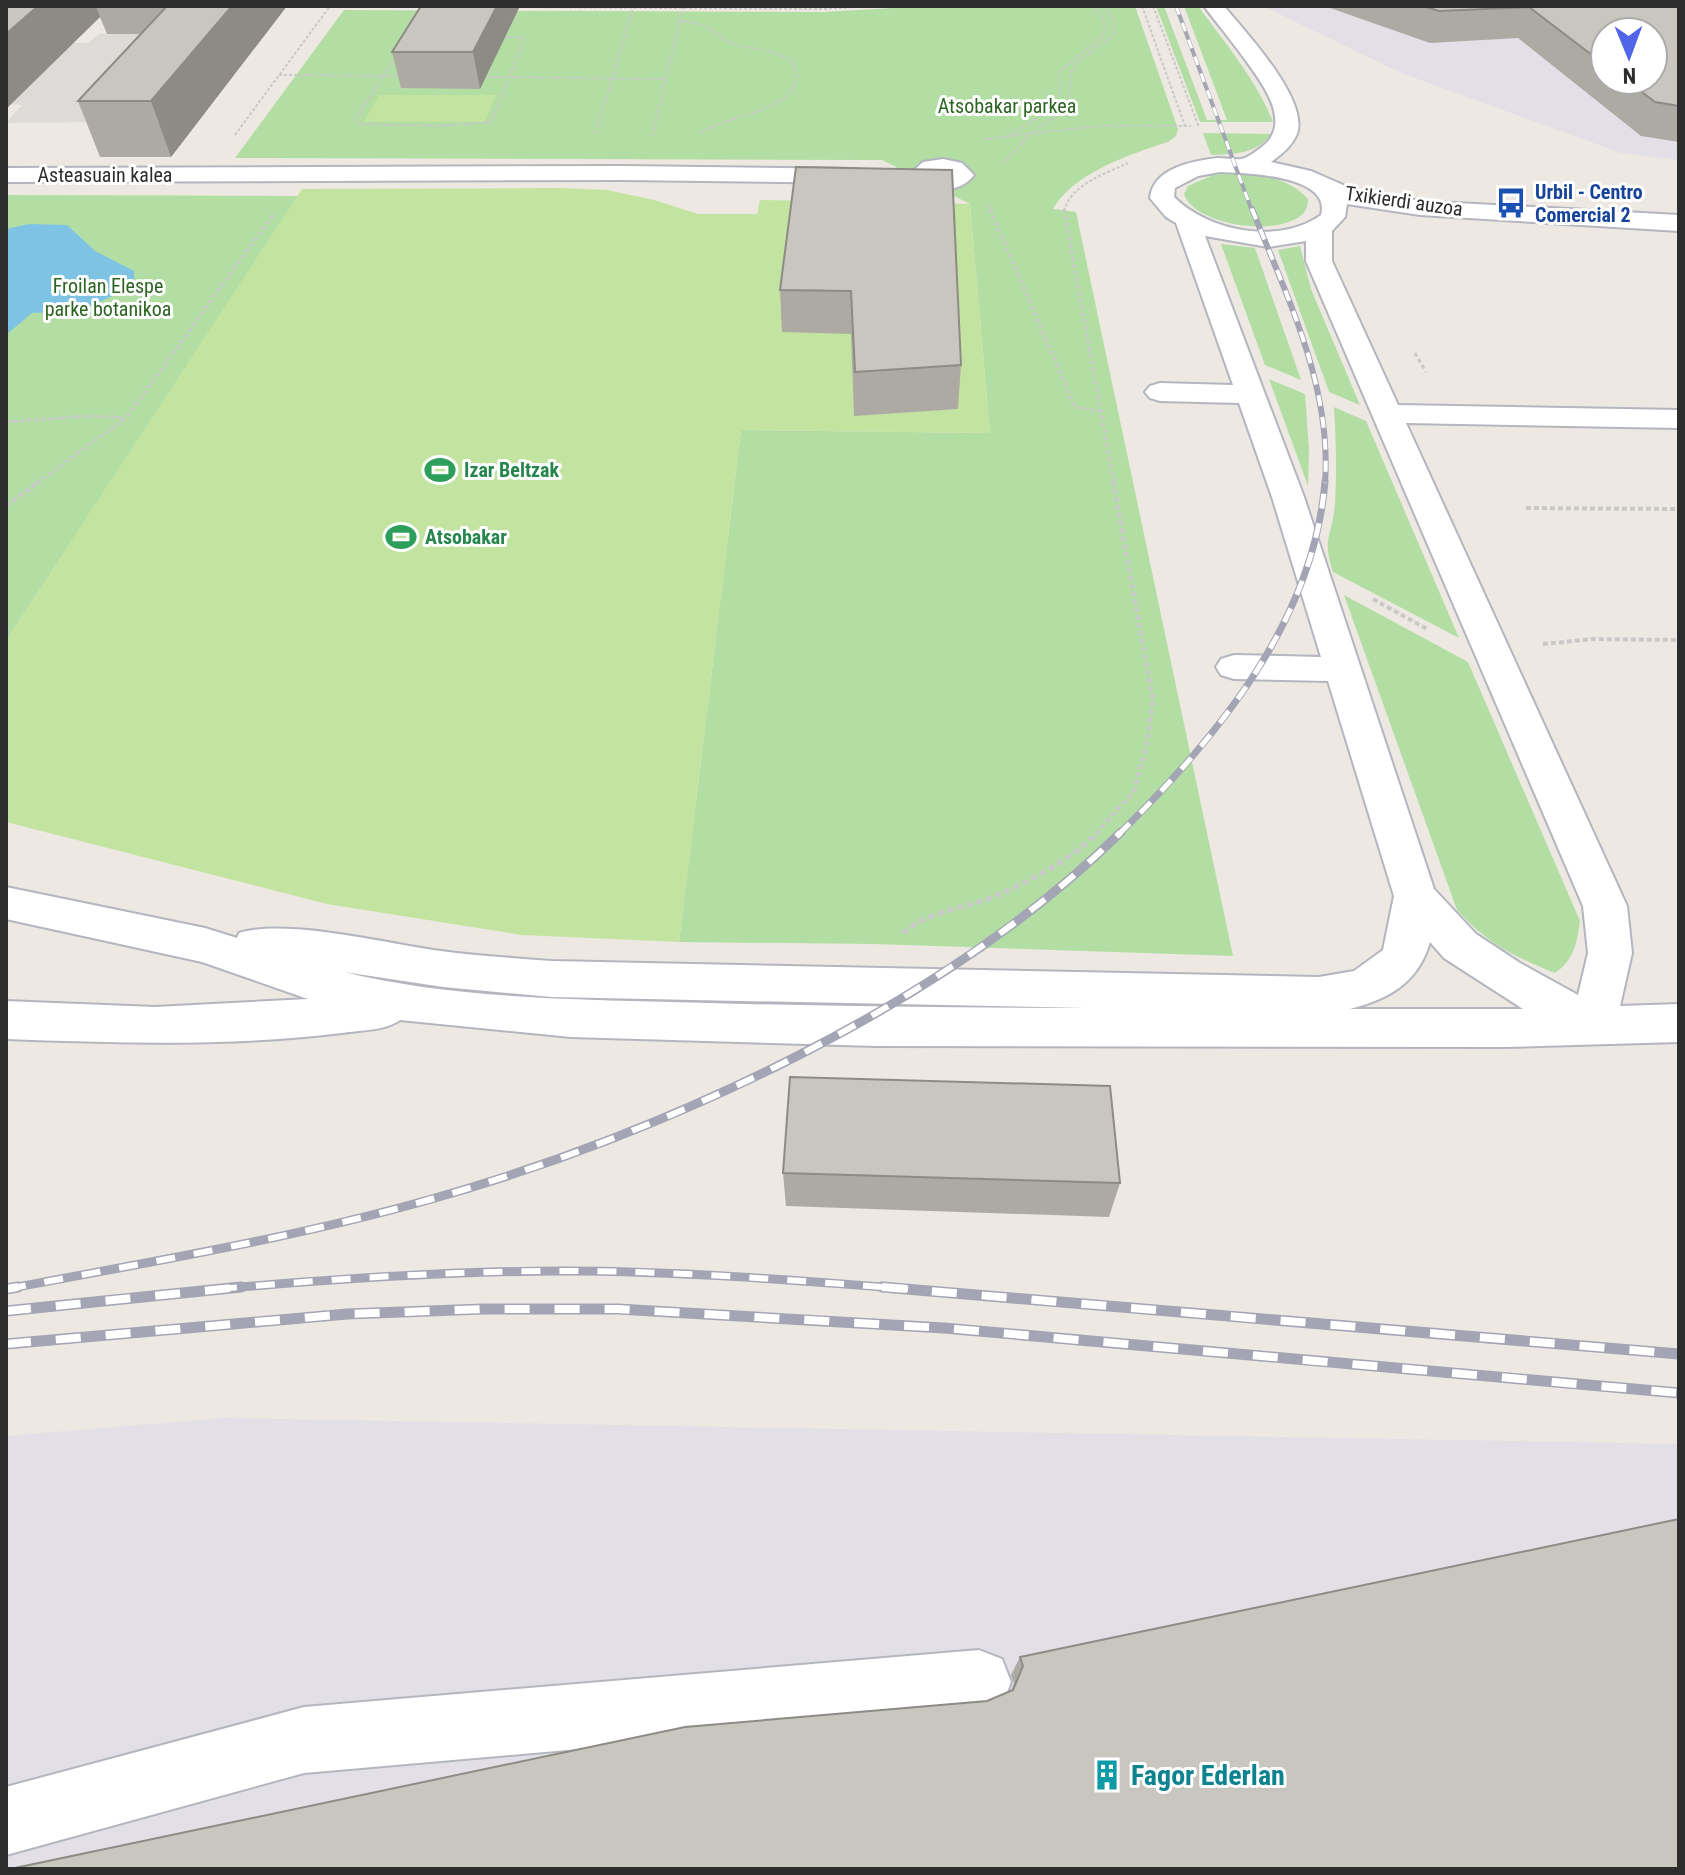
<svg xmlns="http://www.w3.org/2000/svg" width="1685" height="1875" viewBox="0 0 1685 1875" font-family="'Roboto Condensed',sans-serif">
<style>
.industrial{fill:#e2e0e6;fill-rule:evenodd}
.green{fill:#b3dea3}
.pitch{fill:#c3e4a0}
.plaza{fill:#dddbd7}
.water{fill:#7ec3e4}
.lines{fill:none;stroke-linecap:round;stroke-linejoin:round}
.minor-casing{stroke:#b4b6bf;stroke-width:4}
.path-far3{stroke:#c8c8c8;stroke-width:2;stroke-dasharray:3 2;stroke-linecap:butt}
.path-far2{stroke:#c8c8c8;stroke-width:3;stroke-dasharray:4 3;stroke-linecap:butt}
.path-far1{stroke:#c8c8c8;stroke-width:4;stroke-dasharray:5 3;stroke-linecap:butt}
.path{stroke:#c8c8c8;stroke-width:5;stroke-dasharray:6 4;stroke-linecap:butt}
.minor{fill:#fff;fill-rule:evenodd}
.rail-far4-casing{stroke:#a3a5b5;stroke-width:4}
.rail-far3-casing{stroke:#a3a5b5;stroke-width:6}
.rail-far2-casing{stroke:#a3a5b5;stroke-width:7}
.rail-far1-casing{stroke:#a3a5b5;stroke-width:9}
.rail-casing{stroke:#a3a5b5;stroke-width:11}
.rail-far4{stroke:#fff;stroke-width:3;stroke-dasharray:9;stroke-linecap:butt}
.rail-far3{stroke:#fff;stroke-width:4;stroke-dasharray:11;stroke-linecap:butt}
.rail-far2{stroke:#fff;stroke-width:5;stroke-dasharray:15;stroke-linecap:butt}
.rail-far1{stroke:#fff;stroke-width:6;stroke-dasharray:19;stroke-linecap:butt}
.rail{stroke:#fff;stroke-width:8;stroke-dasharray:25;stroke-linecap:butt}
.wall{fill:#adaaa4;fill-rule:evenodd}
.shaded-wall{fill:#8d8b86}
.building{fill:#c9c6bf;stroke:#8d8b86;stroke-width:2}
.labels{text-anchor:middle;stroke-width:6;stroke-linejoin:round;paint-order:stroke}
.far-park-label{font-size:20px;fill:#2c6422;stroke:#fff}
.far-street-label{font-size:20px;fill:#2d2d2d;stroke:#fff}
.far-transit-label{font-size:20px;font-weight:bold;fill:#164399;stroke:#fff;text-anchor:start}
.far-leisure-label{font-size:20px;font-weight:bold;fill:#27864d;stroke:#fff;text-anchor:start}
.near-culture-label{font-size:28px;font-weight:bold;fill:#0d838f;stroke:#fff;text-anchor:start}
</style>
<rect width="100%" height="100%" fill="#ede8e1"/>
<path class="industrial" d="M1263 6H1679V160L1621 153 1401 73ZM1605 32H1653V80H1605Z
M224 1418 1679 1444V1869H6V1436Z"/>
<path class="green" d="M928 6H1135L1178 129 1176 136 1168 142C1131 154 1073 173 1053 209L1076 212 1233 956 873 944 679 942 741 430 990 433 970 204 882 160 235 158 344 10 823 12Z
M1156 6H1164L1207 120H1227L1184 6H1198C1225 43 1256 79 1273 122H1200Z
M1203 133 1272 134C1256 154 1235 154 1211 155Z
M1231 173C1259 174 1289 177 1308 199 1311 241 1196 231 1184 194L1188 186 1213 175Z
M6 195 298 196 6 641Z
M1221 244 1255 248 1301 380 1265 365Z
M1300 246 1311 289 1360 405 1329 392 1278 250Z
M1269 379 1305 394 1309 449 1308 486Z
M1334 407 1366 421 1459 638 1333 572C1321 536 1333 536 1335 503 1337 471 1336 440 1334 407Z
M1344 595 1468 662 1580 921C1577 943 1574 960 1555 973 1513 956 1488 944 1457 910Z"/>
<path class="pitch" d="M379 95H496L485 122H364Z
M561 188 607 190 654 200 698 214H757L760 200 970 204 990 433 741 430 679 942 522 935 327 904 6 822V641L302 189Z"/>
<path class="plaza" d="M191 33 112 122 6 123 22 105 6 104V41L88 43 99 34Z"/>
<path class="water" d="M29 224 67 225 95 251 134 271V286L80 311 32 313 6 335V229Z"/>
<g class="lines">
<g class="minor-casing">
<path id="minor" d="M1204 6H1224C1245 32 1309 99 1297 134 1292 146 1281 155 1271 162L1311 171 1357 191 1420 201 1679 215V231L1420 215 1347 204 1345 217 1332 231V261L1398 405 1679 410V428L1406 423 1627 906 1632 953 1620 1006 1679 1004V1042L1506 1047 876 1046 571 1037 400 1020C385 1031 361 1030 342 1033 230 1047 118 1043 6 1039V1001L155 1007 308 999 202 962 6 919V887L205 928 237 938 239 933C286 918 389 944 441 951 478 956 515 958 552 961L1319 977 1354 971 1383 950 1394 896 1328 681 1234 679 1221 675 1216 667 1221 659 1234 655 1321 657 1272 497 1239 403 1160 401 1150 398 1145 392 1150 386 1160 383 1233 385 1176 223 1166 217 1150 198C1153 168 1192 161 1218 158 1225 158 1235 160 1242 159 1249 157 1258 150 1263 146 1291 124 1265 87 1249 65 1235 45 1219 26 1204 6ZM1220 172C1245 173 1332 175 1321 215 1280 245 1209 232 1174 197L1175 188 1198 176ZM1205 236 1268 247 1306 241V261L1583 906 1588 953 1578 995 1520 963 1476 934 1434 889 1304 497ZM1430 942 1444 958 1523 1009H1350C1389 999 1418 983 1430 942ZM344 972 443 987 552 997 1085 1008C947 1008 809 1006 671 1002 563 999 450 998 344 972Z
M943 159 962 163 974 175C959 195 925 194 910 174L923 162Z
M622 166 856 169 864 171 868 176 864 181 856 183 622 180 6 182V168Z
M979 1650 1002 1659 1011 1682 1002 1705 979 1714 304 1773 6 1855V1787L304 1707Z"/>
</g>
<path class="path-far3" d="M330 6 424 7
M1142 6 1185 126
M1153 6 1199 127
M514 7 822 9 877 6
M679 21C716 23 709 35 734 44 753 51 796 48 796 76 796 85 792 91 785 97 761 116 726 116 700 134
M455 34 525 38 491 122 440 126 359 124 355 120 408 37Z
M279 75 404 76
M482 77 665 79
M596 133 633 8
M235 135 330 6
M652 136 683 8
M1009 136 1056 106 1060 91 1059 72 1103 36C1107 23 1102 16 1095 6
M985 139 1098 126H1191
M1003 164 1028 136 1063 110 1068 100 1071 72 1076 63 1114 35 1113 19 1105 6
M988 205 991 211
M1064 211C1071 184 1105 174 1128 163"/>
<path class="path-far2" d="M990 209 1075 407 1101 411
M1064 209 1114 483
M1415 353 1426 372
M6 422 89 416 125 418
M37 483 126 418 273 215"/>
<path class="path-far1" d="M6 506 40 481
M1526 508 1679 509
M1373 599 1427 629
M1543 644 1593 639 1679 640
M1096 834 1134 791 1147 743 1153 700 1113 481"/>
<path class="path" d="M903 933C929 911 963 909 993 897 1029 882 1071 860 1098 832"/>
<use href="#minor" class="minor"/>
<g class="rail-far4-casing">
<path id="rail-far4" d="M1176 6 1252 211"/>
</g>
<g class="rail-far3-casing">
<path id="rail-far3" d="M1252 209C1287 297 1332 386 1325 483"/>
</g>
<g class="rail-far2-casing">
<path id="rail-far2" d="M1119 834C1215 740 1314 622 1325 481"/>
</g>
<g class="rail-far1-casing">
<path id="rail-far1" d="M7 1289C148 1262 290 1239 428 1200 662 1135 947 1004 1121 832
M218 1289C333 1279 448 1271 563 1271 678 1271 793 1280 908 1289"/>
</g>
<g class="rail-casing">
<path id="rail" d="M882 1287 1679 1354
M6 1289 18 1287
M6 1311 241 1287
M6 1344 347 1314 484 1309H618L944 1328 1679 1393"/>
</g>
<use href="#rail-far4" class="rail-far4"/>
<use href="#rail-far3" class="rail-far3"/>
<use href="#rail-far2" class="rail-far2"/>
<use href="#rail-far1" class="rail-far1"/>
<use href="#rail" class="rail"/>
</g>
<path class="wall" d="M6 6H287L171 157H100L78 101 140 34H107L100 17 6 109Z
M421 6H520L480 89 401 88 392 52Z
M1329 6H1679V142L1641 136 1518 38 1430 43 1330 8ZM1605 32 1653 80H1605Z
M952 170 961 365 958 409 854 416 851 334 782 332 780 290Z
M783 1173 1120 1183 1109 1217 786 1206Z
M1679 1519 987 1701 1011 1691 1014 1683 1011 1675 1020 1657Z"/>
<path class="shaded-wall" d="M38 6H96L100 17 6 109V34Z
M232 6H287L171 157 151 101Z
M497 6H520L480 89 473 52Z"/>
<path class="building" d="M6 6H38L6 34Z
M167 6H232L151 101H78Z
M421 6H497L473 52H392Z
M1423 6H1679V106L1655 102 1626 80H1653V32H1605V65L1529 7 1439 11Z
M796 167 952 170 961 365 855 372 851 291 780 290Z
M790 1077 1110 1086 1120 1183 783 1173Z
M1679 1519V1869H10L685 1727 987 1701 1013 1690 1023 1666 1020 1657Z"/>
<defs>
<g id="bus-bare" transform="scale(2.4)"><path d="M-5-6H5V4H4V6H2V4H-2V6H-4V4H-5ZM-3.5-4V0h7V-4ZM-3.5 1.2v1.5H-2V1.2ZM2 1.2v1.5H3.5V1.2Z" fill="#1a4fb4" stroke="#fff" stroke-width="2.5" paint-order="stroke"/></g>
<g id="stadium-bare" transform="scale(2.4)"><path d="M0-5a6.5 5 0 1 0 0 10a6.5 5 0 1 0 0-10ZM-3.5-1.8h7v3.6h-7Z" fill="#2e9e5b" stroke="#fff" stroke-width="2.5" paint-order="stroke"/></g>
<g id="building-bare" transform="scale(2.4)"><path d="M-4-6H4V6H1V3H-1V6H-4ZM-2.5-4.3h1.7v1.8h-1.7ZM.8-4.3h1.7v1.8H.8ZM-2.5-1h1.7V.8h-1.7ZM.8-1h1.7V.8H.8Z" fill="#0f9aa8" stroke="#fff" stroke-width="2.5" paint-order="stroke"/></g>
</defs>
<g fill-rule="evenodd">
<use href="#bus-bare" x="1511" y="203"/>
<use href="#stadium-bare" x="440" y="470"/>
<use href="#stadium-bare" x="401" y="537"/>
<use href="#building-bare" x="1107" y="1775"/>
</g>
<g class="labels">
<g class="far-park-label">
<text x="1007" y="113">Atsobakar parkea</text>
<text x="108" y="293">Froilan Elespe<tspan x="108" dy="23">parke botanikoa</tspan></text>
</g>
<g class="far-street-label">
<text x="105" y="182">Asteasuain kalea</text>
<text transform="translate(1404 201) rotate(8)" y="7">Txikierdi auzoa</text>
</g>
<g class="far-transit-label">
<text x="1535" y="199">Urbil - Centro<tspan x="1535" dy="23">Comercial 2</tspan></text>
</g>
<g class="far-leisure-label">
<text x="464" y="477">Izar Beltzak</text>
<text x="425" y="544">Atsobakar</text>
</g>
<g class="near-culture-label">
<text x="1131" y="1785">Fagor Ederlan</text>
</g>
</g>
<rect width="1685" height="1875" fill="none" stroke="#2d2d2d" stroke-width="16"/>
<g transform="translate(1629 56) rotate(179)"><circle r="38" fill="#ffffff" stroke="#ababab" stroke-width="2"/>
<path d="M0-6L14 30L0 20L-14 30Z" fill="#5165e9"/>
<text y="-12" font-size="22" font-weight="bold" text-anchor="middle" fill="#2d2d2d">N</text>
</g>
</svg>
